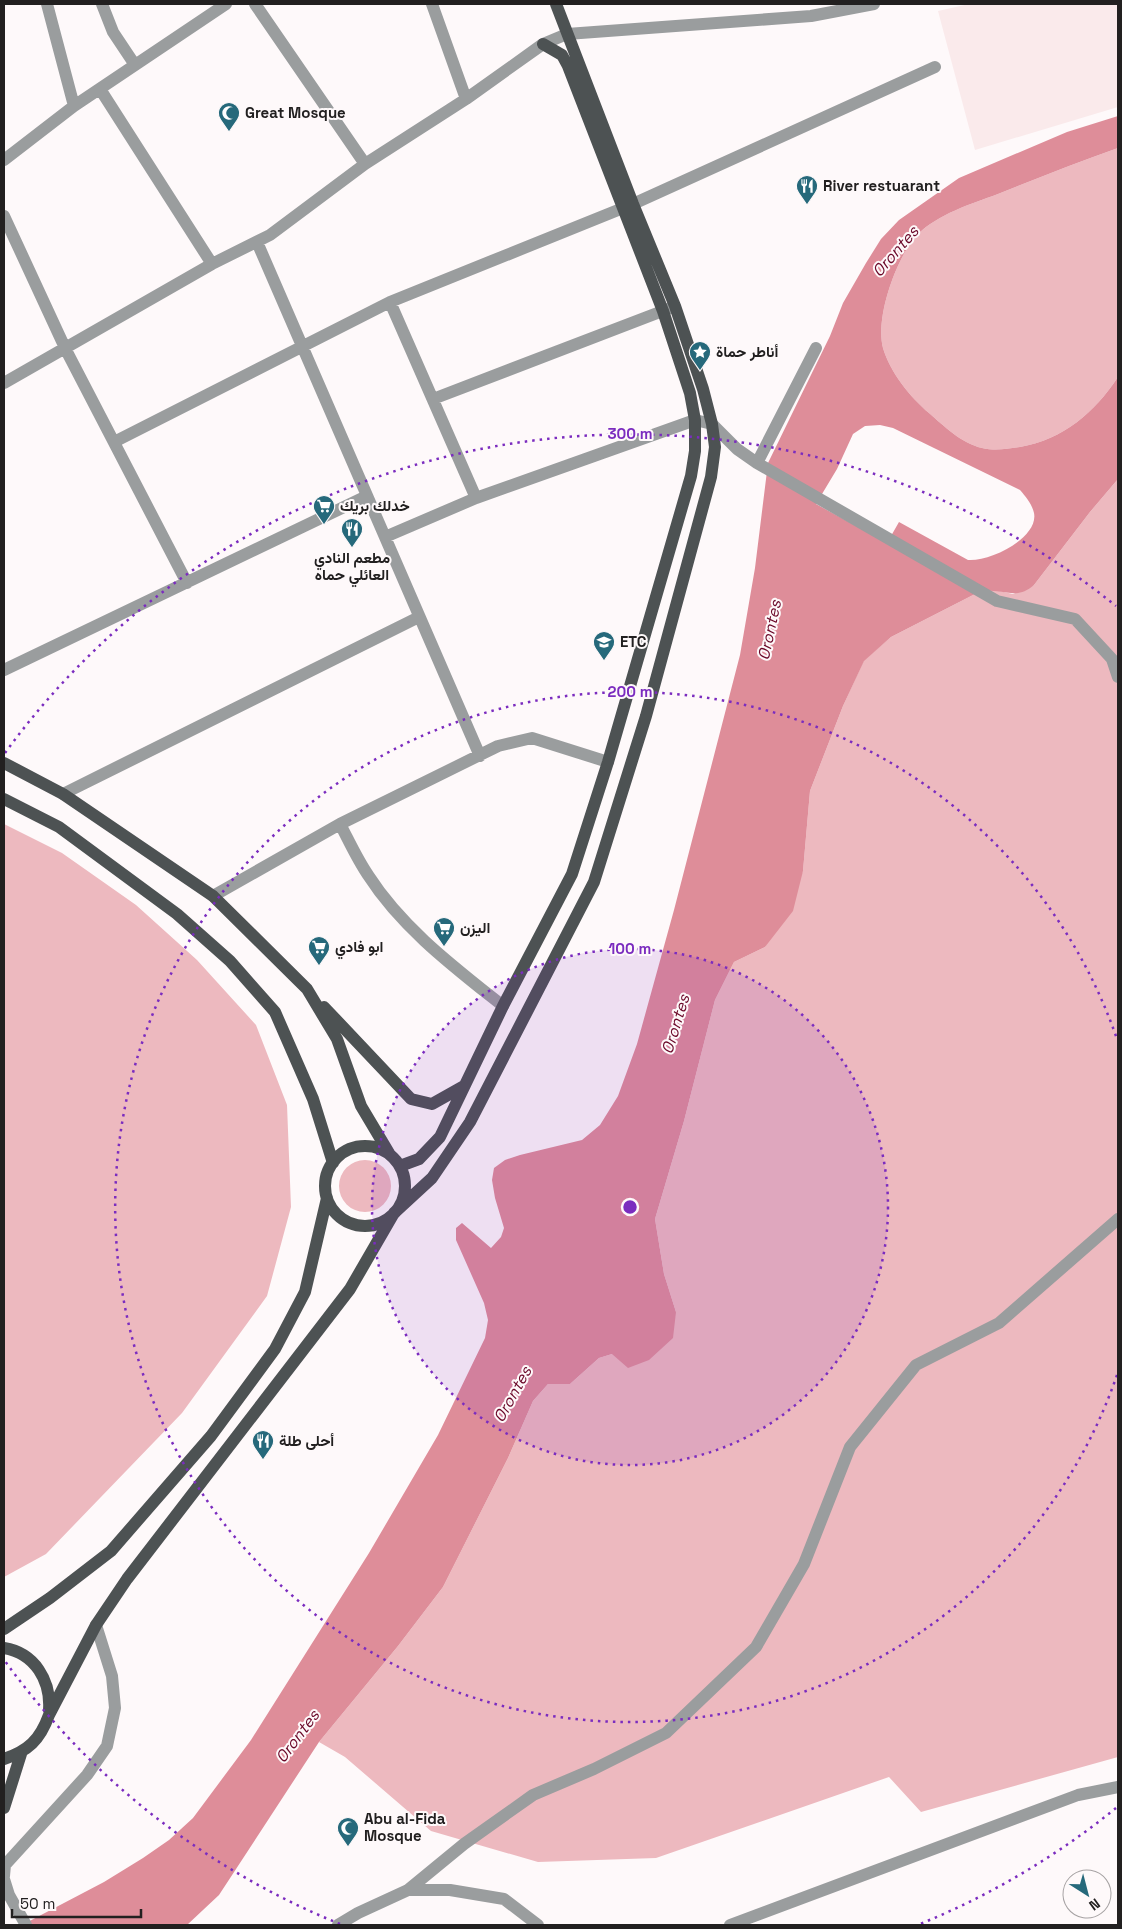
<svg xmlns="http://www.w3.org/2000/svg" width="1122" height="1929" viewBox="0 0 1122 1929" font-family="'Space Grotesk',Vazirmatn,sans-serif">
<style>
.built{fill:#faeaeb}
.green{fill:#edb9bf}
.water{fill:#de8d99;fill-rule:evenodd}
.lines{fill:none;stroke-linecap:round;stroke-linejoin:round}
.minor{stroke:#9a9d9e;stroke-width:12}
.major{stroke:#4d5253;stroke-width:12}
.ring{fill:none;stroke:#7b2cbf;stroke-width:2.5;stroke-dasharray:2.5 5}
.labels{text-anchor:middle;stroke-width:4;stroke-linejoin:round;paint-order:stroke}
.poi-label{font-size:15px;font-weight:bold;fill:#222020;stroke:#fef9fa;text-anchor:start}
.water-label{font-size:16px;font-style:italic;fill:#6a0728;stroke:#fef9fa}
.centre{fill:#7b2cbf;stroke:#fef9fa;stroke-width:2.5}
.ring-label{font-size:15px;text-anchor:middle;font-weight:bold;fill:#7b2cbf;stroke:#fef9fa;stroke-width:4;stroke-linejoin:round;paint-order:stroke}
</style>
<rect width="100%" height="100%" fill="#fef9fa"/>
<path class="built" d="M969 4H1118V107L975 150 938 11Z"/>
<path class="green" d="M1118 148V377C1094 413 1064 439 1020 447 1007 449 995 451 982 448 961 443 944 426 929 413 910 397 890 372 883 348 875 318 896 258 917 235 938 214 971 204 998 194 1038 178 1078 162 1118 148Z
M1118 479V1757L921 1812 889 1777 656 1858 538 1862 431 1831 345 1757 319 1742 398 1646 443 1587 508 1458 533 1401 548 1384H570L599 1358 612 1354 676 1312 664 1274 655 1219 684 1121 715 1000 734 962 765 947 803 871 810 791 843 706 864 660 891 637 977 593 990 589 1013 594 1034 585 1090 512Z
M4 824 62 853 136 905 197 960 256 1025 287 1105 291 1207 267 1296 182 1413 46 1554 4 1577Z
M339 1186a26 26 0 1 1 52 0a26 26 0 1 1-52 0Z"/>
<path class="water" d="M1118 116V148C1078 162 1038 178 998 194 971 204 938 214 917 235 896 258 875 318 883 348 890 372 910 397 929 413 944 426 961 443 982 448 995 451 1007 449 1020 447 1064 439 1094 413 1118 377V479L1090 512 1034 585C1013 603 1002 585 977 593L891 637 864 661 843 706 810 791 803 871 793 911 765 947 734 962 715 1000 684 1121 655 1219 664 1274 676 1312 673 1338 649 1360 628 1368 612 1354 599 1358 570 1384H548L533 1401 508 1458 443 1587 398 1646 319 1742 219 1895 187 1925H22L104 1882 143 1858 169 1840 193 1818 251 1740 369 1553 438 1435 485 1338 488 1320 484 1303 456 1240V1228L462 1223 491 1248 501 1237 504 1228 495 1198 492 1180 494 1168 505 1160 520 1155 582 1140 600 1125 618 1096 637 1044 674 910 740 655 755 568 768 463 830 336 843 303 866 263 881 239 899 220 959 178 1067 132ZM880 425 893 428 1020 490C1026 497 1032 504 1034 513 1039 538 989 562 968 560L899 522 887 543 816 504 837 469 853 434 865 426Z"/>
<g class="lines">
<path class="minor" d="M47 4 74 106
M102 4 113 32 135 65
M255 4 365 164
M432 4 466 99
M100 89 212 264
M4 160 74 106 226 4
M4 216 66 350 187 583
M257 242 480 756
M390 302 476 498
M4 383 212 264 270 235 365 164 466 99 543 44 567 34 811 16 874 4
M433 399 673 307
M114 442 390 302 633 204 935 67
M757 463 816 348
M385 537 476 498 695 420 712 424 737 449 757 463 997 601 1075 619 1112 659 1118 677
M4 670 367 496
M63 794 419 617
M340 824C349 841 357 859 368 875 402 928 454 967 503 1006
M213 896 340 824 498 746 532 738 608 762
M4 1876 5 1865 87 1775 107 1746 115 1708 112 1676 96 1625
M4 1879 9 1895 26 1925
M408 1890 464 1844 533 1795 594 1769 666 1733 756 1647 804 1564 850 1447 916 1365 999 1323 1118 1219
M338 1925 358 1913 408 1890H450L504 1899 538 1925
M730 1925 1078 1795 1118 1787"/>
<path class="major" d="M4 763 63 794 213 896 307 989 337 1039 361 1106 389 1153
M4 799 59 827 177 914 230 961 275 1012 313 1099 333 1163
M324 1007 411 1099 432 1104 464 1086
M325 1186a40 40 0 1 1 80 0a40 40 0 1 1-80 0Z
M400 1166 419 1159 440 1137 503 1006 572 874 608 762 691 476 695 451V420L690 393 663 311 568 66 562 55 543 44
M4 1629 50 1598 111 1551 211 1436 275 1349 305 1292 327 1198
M4 1648C35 1653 51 1681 49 1710
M4 1759C28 1751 40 1740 49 1715L96 1625 127 1579 350 1289 394 1213 432 1178 470 1122 594 882 646 716 711 477 715 447 712 424 703 389 675 306 633 204 556 4
M4 1808 21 1754"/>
</g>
<circle cx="630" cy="1207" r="258" fill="#7b2cbf" fill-opacity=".12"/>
<g class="ring">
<circle cx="630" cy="1207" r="258"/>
<path d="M1117 1375A515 515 0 1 1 1117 1039"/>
<path d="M1116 1808A773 773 0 0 1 920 1924M340 1924A773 773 0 0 1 5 1661M5 753A773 773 0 0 1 1116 606"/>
</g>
<defs>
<g id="mosque-pin" transform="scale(1.125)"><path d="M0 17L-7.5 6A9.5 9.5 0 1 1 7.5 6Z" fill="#26697b" stroke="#fef9fa"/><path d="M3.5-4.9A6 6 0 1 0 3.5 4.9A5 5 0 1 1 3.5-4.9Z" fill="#fff"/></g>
<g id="restaurant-pin" transform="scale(1.125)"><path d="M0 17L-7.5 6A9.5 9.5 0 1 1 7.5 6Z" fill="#26697b" stroke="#fef9fa"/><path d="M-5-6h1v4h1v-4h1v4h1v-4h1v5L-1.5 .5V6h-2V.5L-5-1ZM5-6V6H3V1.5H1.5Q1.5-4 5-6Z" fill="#fff"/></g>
<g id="sight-pin" transform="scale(1.125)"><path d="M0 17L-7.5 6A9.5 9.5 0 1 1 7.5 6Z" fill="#26697b" stroke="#fef9fa"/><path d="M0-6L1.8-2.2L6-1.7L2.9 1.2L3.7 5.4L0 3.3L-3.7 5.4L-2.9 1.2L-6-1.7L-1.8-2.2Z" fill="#fff"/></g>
<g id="supermarket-pin" transform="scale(1.125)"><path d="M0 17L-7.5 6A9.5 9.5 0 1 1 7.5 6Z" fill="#26697b" stroke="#fef9fa"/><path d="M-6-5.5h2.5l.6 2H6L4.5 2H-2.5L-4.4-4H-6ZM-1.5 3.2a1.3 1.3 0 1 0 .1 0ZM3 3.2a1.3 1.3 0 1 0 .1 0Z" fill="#fff"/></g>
<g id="university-pin" transform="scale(1.125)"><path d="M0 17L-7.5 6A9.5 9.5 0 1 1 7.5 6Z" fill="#26697b" stroke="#fef9fa"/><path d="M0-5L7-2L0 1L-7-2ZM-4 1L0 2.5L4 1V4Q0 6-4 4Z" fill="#fff"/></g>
</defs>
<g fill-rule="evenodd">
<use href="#mosque-pin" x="229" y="113"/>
<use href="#restaurant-pin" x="807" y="186"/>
<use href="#sight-pin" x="700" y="352"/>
<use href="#supermarket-pin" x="324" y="506"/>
<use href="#restaurant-pin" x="352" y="529"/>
<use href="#university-pin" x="604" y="642"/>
<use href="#supermarket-pin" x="444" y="928"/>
<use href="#supermarket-pin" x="319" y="947"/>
<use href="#restaurant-pin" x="263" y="1441"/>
<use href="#mosque-pin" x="348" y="1828"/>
</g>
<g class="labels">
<g class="poi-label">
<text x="245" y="118">Great Mosque</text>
<text x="823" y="191">River restuarant</text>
<text x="716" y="357">أناطر حماة</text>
<text x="340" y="511">خدلك بريك</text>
<text x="352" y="563" text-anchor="middle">مطعم النادي<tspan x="352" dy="17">العائلي حماه</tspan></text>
<text x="620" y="647">ETC</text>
<text x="460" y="933">اليزن</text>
<text x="335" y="952">ابو فادي</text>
<text x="279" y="1446">أحلى طلة</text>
<text x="364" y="1824">Abu al-Fida<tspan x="364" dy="17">Mosque</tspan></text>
</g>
<g class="water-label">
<text transform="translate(895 251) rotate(-49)" y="6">Orontes</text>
<text transform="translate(769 630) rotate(-78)" y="6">Orontes</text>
<text transform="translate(675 1024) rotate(-73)" y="6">Orontes</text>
<text transform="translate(512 1394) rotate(-61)" y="6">Orontes</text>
<text transform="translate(297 1736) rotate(-53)" y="6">Orontes</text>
</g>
</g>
<circle cx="630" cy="1207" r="8" class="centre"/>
<g class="ring-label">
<text x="630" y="439">300 m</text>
<text x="630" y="697">200 m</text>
<text x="630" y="954">100 m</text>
</g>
<rect width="1122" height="1929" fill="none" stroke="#222020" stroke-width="10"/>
<g transform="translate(1087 1894) rotate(144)"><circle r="24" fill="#fef9fa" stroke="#a6a2a3"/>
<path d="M0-4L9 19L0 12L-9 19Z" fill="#26697b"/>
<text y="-8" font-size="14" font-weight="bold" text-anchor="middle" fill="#222020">N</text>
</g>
<path d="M12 1909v8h129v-8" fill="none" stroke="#222020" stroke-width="2.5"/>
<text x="20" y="1909" font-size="15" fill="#222020" stroke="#fef9fa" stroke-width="4" paint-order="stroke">50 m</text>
</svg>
